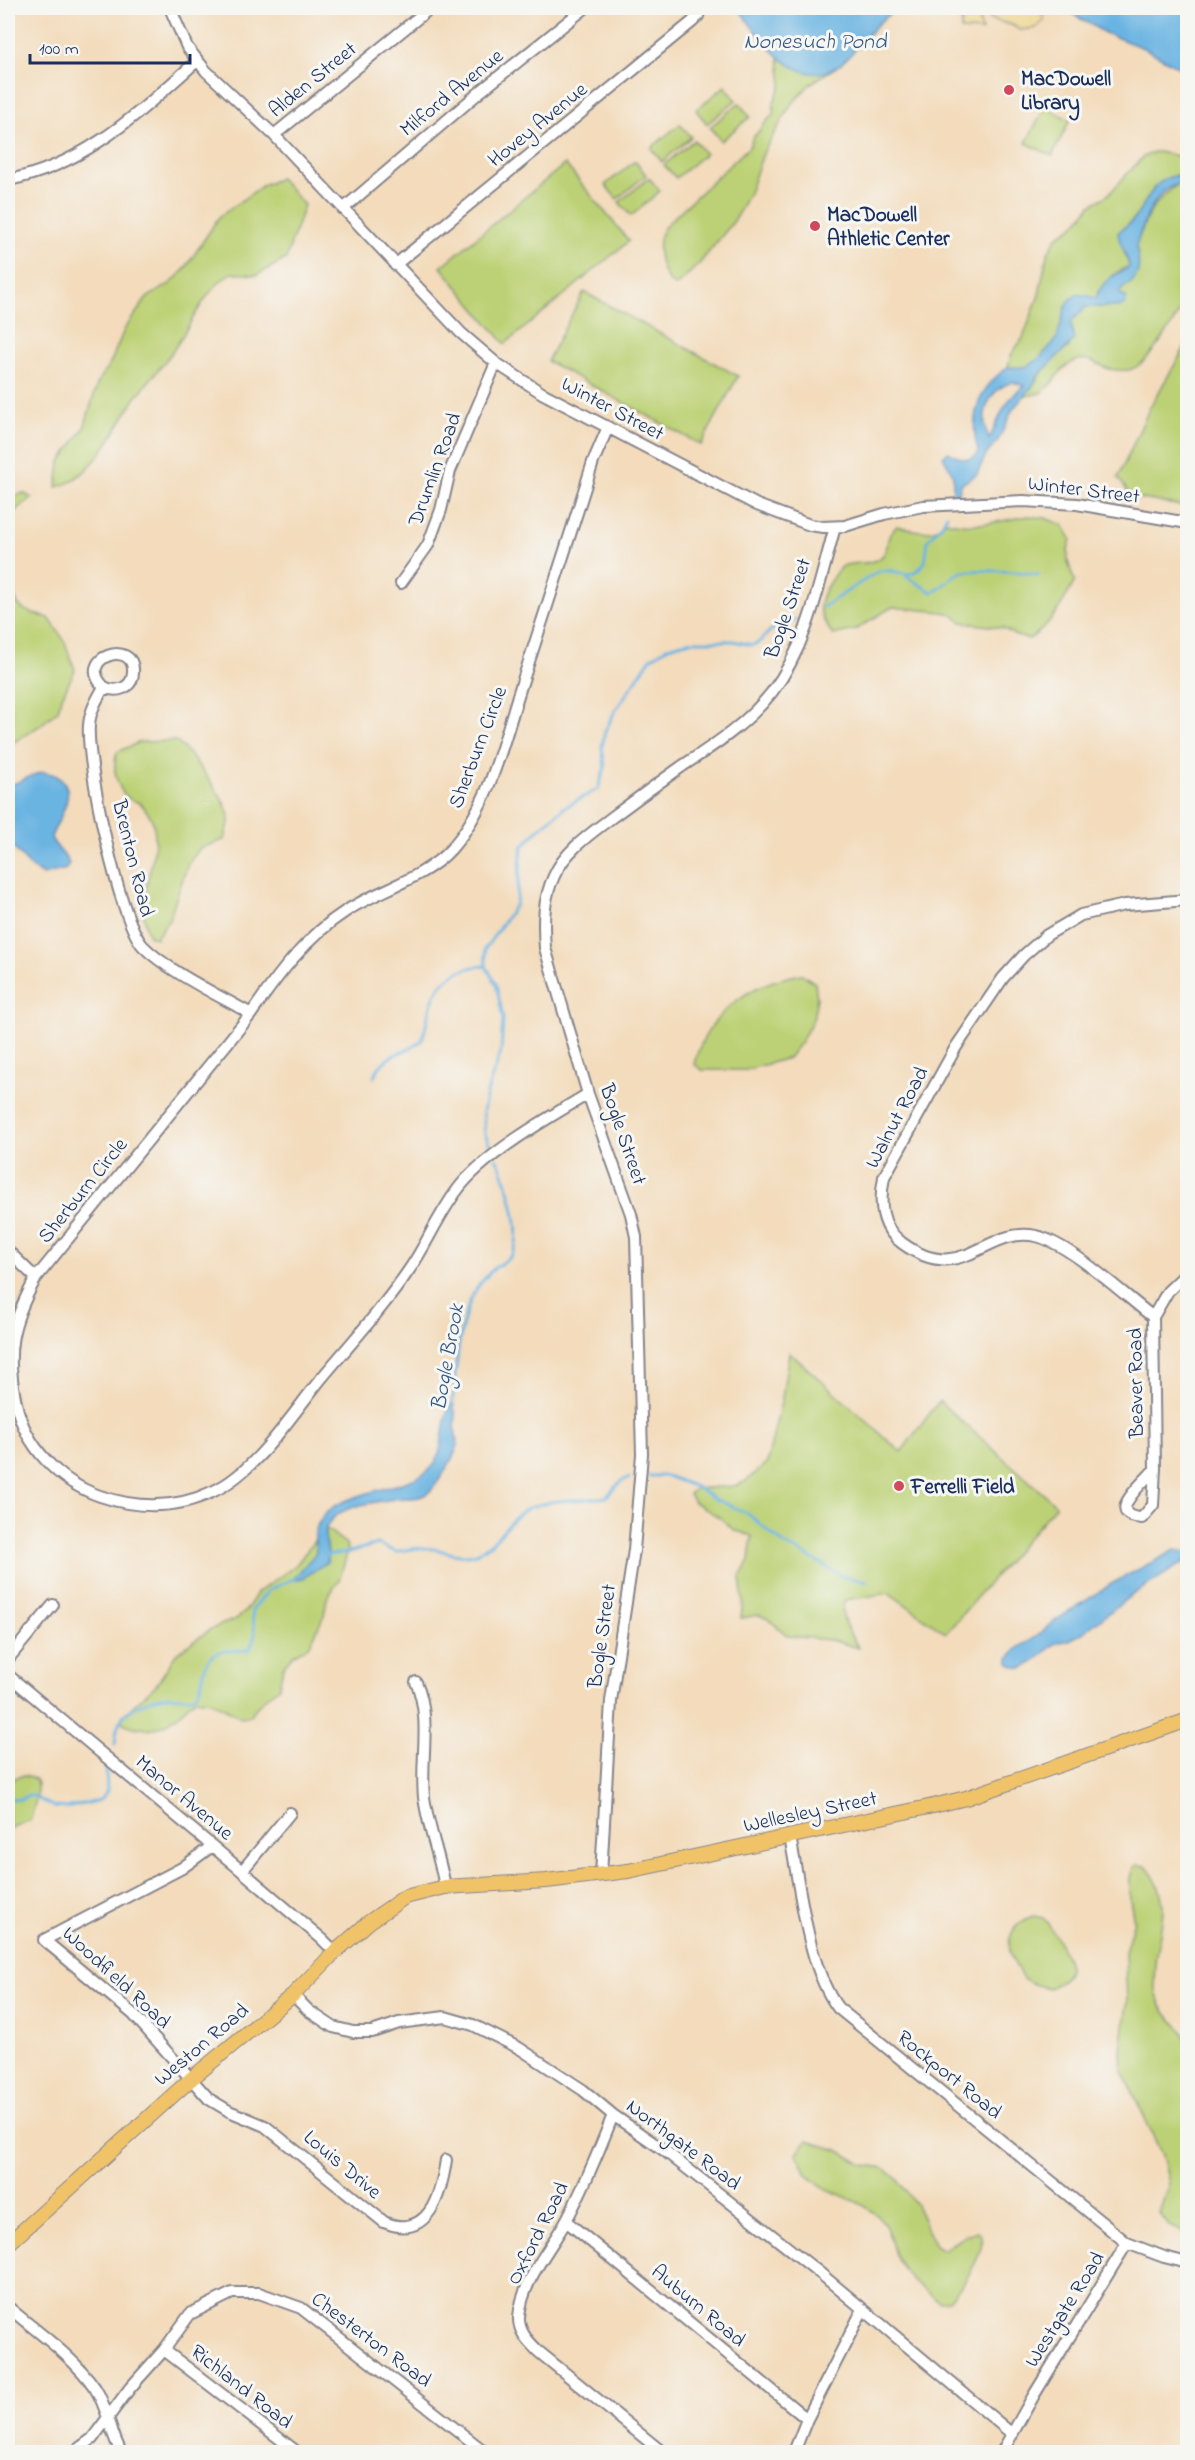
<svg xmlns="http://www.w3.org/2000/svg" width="1195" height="2460" viewBox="0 0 1195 2460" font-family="'Indie Flower',sans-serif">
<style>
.green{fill:#bcd174;stroke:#6c8069;stroke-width:1.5}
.sand{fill:#eeda9e;stroke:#84847e;stroke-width:1.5}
.water{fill:#6ab4e2;stroke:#4272a0;stroke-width:1.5;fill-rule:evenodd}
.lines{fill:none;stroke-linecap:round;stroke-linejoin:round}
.stream{stroke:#6ab4e2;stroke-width:3}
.minor-casing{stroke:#87858c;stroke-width:14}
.major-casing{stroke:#87858c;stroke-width:16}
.minor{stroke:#fff;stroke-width:10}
.major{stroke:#f1c369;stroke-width:14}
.poi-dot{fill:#d1495b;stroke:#f6f6f2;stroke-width:2}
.labels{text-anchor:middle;stroke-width:6;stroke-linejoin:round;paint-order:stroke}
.poi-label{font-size:21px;font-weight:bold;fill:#1b2f5e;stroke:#f6f6f2;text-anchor:start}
.street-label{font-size:21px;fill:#1b2f5e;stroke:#f6f6f2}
.water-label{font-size:22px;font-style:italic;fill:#335786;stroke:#f6f6f2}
</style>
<rect width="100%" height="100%" fill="#f6f6f2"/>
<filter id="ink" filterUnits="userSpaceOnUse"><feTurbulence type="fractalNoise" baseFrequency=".0167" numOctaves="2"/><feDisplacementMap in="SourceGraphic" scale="12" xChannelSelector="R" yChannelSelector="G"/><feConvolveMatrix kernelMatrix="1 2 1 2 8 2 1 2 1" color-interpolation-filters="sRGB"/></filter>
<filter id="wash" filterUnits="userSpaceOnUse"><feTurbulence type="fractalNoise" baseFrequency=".008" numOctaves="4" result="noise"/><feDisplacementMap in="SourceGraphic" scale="24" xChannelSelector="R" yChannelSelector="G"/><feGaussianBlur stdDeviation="1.35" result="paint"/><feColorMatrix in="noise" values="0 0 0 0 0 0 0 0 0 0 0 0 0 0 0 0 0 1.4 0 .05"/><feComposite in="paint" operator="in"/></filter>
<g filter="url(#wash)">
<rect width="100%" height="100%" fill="#f3dbbb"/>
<path class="green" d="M779 58C803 75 817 75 842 63L810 84 791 105 764 151 749 193 734 221 699 264 676 286C661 279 655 248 661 233 663 229 667 224 670 221L749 147 753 138 773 114 774 102 782 84Z
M725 86 736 100 707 124 696 110Z
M739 103 750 117 721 141 710 127Z
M1045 107 1070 120 1052 156 1026 143Z
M680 124 691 137 662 162 651 148Z
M694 140 705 154 676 178 664 165Z
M1155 152C1167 152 1175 158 1187 156V172L1184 175C1151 175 1149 202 1133 220 1129 225 1122 228 1118 233L1129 266 1115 273 1098 292 1096 298 1077 295 1066 307 1058 337 1038 361 1032 366 1018 368 1008 367 1011 355 1023 338 1039 295 1047 255 1057 237 1074 226 1091 205 1108 195 1143 157Z
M635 161 646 175 617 199 605 185Z
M565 164 629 241 505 344 441 267Z
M280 178 304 205 286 259 257 275 231 273C204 291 192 323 174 349 163 366 149 380 137 396 116 426 96 477 57 487L60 463 84 428 98 382 110 364 124 330 141 306 148 297 170 284 185 269 219 217 262 186Z
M649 178 660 191 631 216 619 202Z
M1180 183 1187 184V297C1177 317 1153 360 1132 369 1127 371 1115 370 1109 369 1097 365 1089 356 1075 361 1059 367 1054 385 1042 392 1037 395 1030 395 1024 396 1039 378 1049 360 1069 347L1071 322 1085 307H1119L1121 295 1119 292 1128 284 1139 257 1136 246C1146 217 1153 200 1180 183Z
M584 292 738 376 701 445 547 361Z
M1187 344V507L1132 497 1118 478 1151 405Z
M23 493 32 498 17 509 8 522V499Z
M1028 516 1045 518 1063 525 1071 539C1065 556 1068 565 1075 581 1062 604 1051 625 1029 639L1016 636 1003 628 961 622 952 614 943 612 892 607 855 630 833 635C817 613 815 603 831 580 834 576 838 568 843 566 854 561 869 566 880 558 888 552 886 546 889 537 890 533 894 530 897 526 915 530 933 538 946 521 972 529 1001 521 1028 516Z
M8 579C19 611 17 609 49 618L64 640 75 670 61 699 58 710 41 725 8 746Z
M175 741C190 751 222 795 228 812 231 821 227 831 224 840L200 848 188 864 169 919 156 938 149 936C132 897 163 855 153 823 152 818 145 808 141 804 137 801 132 801 128 798 116 787 112 768 117 752L140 742Z
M802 974 815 983 817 998 813 1019 802 1040 788 1058 746 1070H702L694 1064C708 1012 751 982 802 974Z
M789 1352 901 1452 939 1401 1056 1505 946 1633 889 1593 845 1600C837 1616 850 1635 859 1648L830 1640 788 1636 768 1619 759 1615 741 1618 743 1600 740 1578 749 1560 752 1536 734 1530 719 1517 694 1502 689 1494 695 1489 735 1486 746 1481 767 1463 782 1398Z
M327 1529 346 1544 348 1551 339 1580 327 1598 324 1615 310 1645 293 1655 283 1667 279 1687 263 1700 249 1716 241 1717 211 1701 195 1699C177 1715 166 1732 141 1728 133 1727 129 1727 122 1722V1716L157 1684 176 1654 211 1629 236 1619 245 1612 257 1593 296 1565 317 1537Z
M24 1776 36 1779C39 1794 35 1806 30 1820L8 1829V1783L16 1777Z
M1137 1865 1146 1866C1181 1907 1150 1939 1155 1984 1156 1996 1161 2009 1169 2017 1173 2022 1179 2025 1182 2030 1191 2045 1183 2063 1188 2079L1187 2234 1169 2226 1159 2213 1169 2183 1162 2155 1122 2069 1121 2050 1127 2004 1125 1952 1134 1921 1130 1900V1878L1133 1868Z
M1033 1916C1034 1916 1042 1918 1043 1918 1050 1923 1070 1961 1069 1969 1067 1979 1057 1983 1049 1988 1043 1986 1031 1985 1026 1981 1023 1979 1020 1972 1018 1969 1003 1947 1007 1926 1033 1916Z
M807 2141 838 2150 862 2164 884 2168 896 2178 915 2203 935 2245 943 2250 966 2235 978 2231C992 2246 961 2288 949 2300L939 2301C922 2289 903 2275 895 2255 891 2242 888 2226 879 2217 859 2197 826 2195 807 2174 803 2169 800 2160 796 2154Z"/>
<path class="sand" d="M958 8H1004L1019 11 1041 9 1044 20 1036 28 1020 30 1012 25 990 19 991 11 984 8 978 15 982 31 961 30 962 18Z"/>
<path class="water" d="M738 8H900C875 20 863 44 843 62 800 99 760 37 738 8Z
M1046 8H1187V72L1146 49 1105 33 1069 12Z
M1187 172V184C1157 181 1143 223 1136 246 1139 257 1142 274 1131 283 1126 286 1123 286 1120 292L1121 295 1127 298 1125 304 1119 307H1085L1071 322 1074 340 1037 377 1032 387 1013 409 999 439 986 455 977 474 960 485 959 497 953 496V475L943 456 948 452C960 458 967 463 978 454 978 447 975 442 975 435 972 406 985 383 1008 367 1025 369 1033 366 1044 353 1048 348 1053 345 1056 339 1062 329 1062 298 1078 295 1083 294 1091 297 1096 298 1103 278 1114 277 1129 267 1128 254 1119 246 1118 233 1122 228 1129 225 1133 220 1149 202 1151 175 1184 175ZM1013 382 1025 386C1004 399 1000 418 989 439 979 415 987 390 1013 382Z
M44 772C48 773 54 774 57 776 81 790 57 821 51 837 55 848 65 853 69 864L66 869 43 875 33 869 8 842V785C21 783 30 774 44 772Z
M453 1401 456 1418 455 1431 458 1445C455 1456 435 1490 425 1495 415 1500 404 1497 393 1499 374 1503 337 1505 327 1526 321 1540 332 1549 327 1562L303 1578 292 1580 316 1553C316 1547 314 1540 315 1534 323 1488 400 1495 430 1469 447 1454 438 1422 453 1401Z
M1175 1550 1187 1552V1560L1132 1595 1081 1634 1067 1641 1057 1642 1034 1662 1023 1668 1015 1667 1009 1663V1657L1019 1647 1035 1638 1056 1620 1113 1583Z"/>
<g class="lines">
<path class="stream" d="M906 576 932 592C944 589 948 578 959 573 972 568 1024 572 1039 575
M823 607 877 572C899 565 907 586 925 562L928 540 943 523 947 515
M374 1077C386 1049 406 1056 422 1040 431 1012 429 986 458 972 467 968 476 966 486 966
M493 1152 485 1134 483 1111 488 1089 501 1052 503 1018 496 984 486 966 485 949 516 904 522 847 538 830 565 807 598 789 605 767 602 747 605 731 615 711 651 658 668 647 690 641H733L752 645 758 643 771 630 798 619
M452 1405C456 1372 457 1335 469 1304 473 1291 486 1275 496 1267 501 1263 507 1261 511 1256 526 1236 507 1178 496 1158
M649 1476H667L696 1487 715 1499 747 1513 785 1545 802 1553 844 1577 868 1581
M326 1555 346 1553 378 1544 396 1552C408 1549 421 1547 433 1549 447 1551 458 1558 473 1554 496 1548 505 1521 525 1510 549 1497 579 1502 606 1497L621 1481 629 1478
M115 1744C116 1737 116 1728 120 1721 128 1708 154 1696 169 1696 177 1696 185 1698 193 1697 208 1685 198 1662 217 1653 228 1648 239 1653 250 1649L255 1635 252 1610 269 1590 295 1578
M8 1798 21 1800 28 1795 33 1796 54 1807 66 1808 100 1800 107 1791 106 1767"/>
</g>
</g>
<g filter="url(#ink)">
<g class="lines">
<g class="minor-casing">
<path id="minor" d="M170 8 187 47 206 71 274 135 461 333 496 363 542 393 757 505 810 525 823 527 845 526 884 514 923 506 1023 501 1077 504 1188 523
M274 135 430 8
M8 180C85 166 140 111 197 61
M343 209 481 91 585 8
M395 265 692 22 698 16 700 8
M401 583 428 545 441 510 450 471 496 363
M104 687C74 657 136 638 133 673 132 689 116 693 104 687 97 699 90 711 89 725 86 763 119 920 143 946 166 970 220 996 251 1014
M588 1094C551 1116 490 1151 462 1184 441 1209 429 1240 411 1267 384 1307 351 1343 320 1380 291 1416 256 1471 214 1491 177 1509 138 1509 100 1496 59 1482 25 1446 16 1403 5 1352 11 1323 36 1278L251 1014C277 976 307 936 346 911 380 889 424 879 451 849 491 804 504 738 522 683 546 609 570 536 593 462L608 427
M8 1251 36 1278
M1153 1317C1124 1295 1069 1243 1036 1236 986 1225 963 1288 902 1243 880 1227 879 1202 884 1177L956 1047 1003 978 1024 955 1047 935 1081 915 1125 905 1188 900
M1155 1469C1145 1481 1102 1516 1142 1518L1153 1505 1155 1469 1153 1317 1168 1291 1188 1272
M8 1659 53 1605
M8 1675 242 1871 322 1939 335 1952
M416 1682C432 1718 420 1759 424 1797 428 1828 440 1857 445 1887
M790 1837C800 1887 808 1969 838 2008L1127 2243 1164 2257 1188 2263
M212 1846 182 1868 44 1940 133 2014 209 2099 229 2111 265 2126 384 2222C429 2241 441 2194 446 2160
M242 1871 290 1813
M601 1875 611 1701 634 1550 642 1454 636 1237 631 1214 588 1094 545 948C543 923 543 899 554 876 565 851 590 834 611 818 634 801 657 784 681 767 714 745 747 724 772 692 808 645 819 583 835 527
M293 1995 309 2011 333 2027 353 2032H372L399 2023 445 2017 473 2025 519 2048 583 2090 613 2115 665 2151 821 2274 1011 2433
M613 2115C599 2151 584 2187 566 2221 549 2251 522 2281 519 2317 518 2332 529 2342 539 2352L662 2452
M566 2221 807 2419
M8 2307C37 2332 73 2356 95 2388 108 2408 110 2432 121 2452
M164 2350 297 2452
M74 2452 92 2439 130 2388 164 2350 190 2314 232 2293H259L301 2308 485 2452
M794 2452 807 2419 863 2309
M1002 2452 1034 2395 1127 2243"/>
</g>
<g class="major-casing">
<path id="major" d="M8 2244 191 2079 293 1995 335 1952 369 1922 405 1897 445 1887 546 1881 628 1871 933 1806 966 1798 1188 1720"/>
</g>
<use href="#minor" class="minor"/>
<use href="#major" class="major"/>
</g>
</g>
<g class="poi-dot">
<circle cx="1009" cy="90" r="6"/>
<circle cx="815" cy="226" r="6"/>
<circle cx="899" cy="1486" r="6"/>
</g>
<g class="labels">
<g class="poi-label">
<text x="1021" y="85">MacDowell<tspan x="1021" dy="24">Library</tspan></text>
<text x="827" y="221">MacDowell<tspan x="827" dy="24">Athletic Center</tspan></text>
<text x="911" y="1493">Ferrelli Field</text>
</g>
<g class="street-label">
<text transform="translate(312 79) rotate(-39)" y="7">Alden Street</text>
<text transform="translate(451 92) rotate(-39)" y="7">Milford Avenue</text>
<text transform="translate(537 124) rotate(-39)" y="7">Hovey Avenue</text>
<text transform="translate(613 408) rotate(28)" y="7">Winter Street</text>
<text transform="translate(434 469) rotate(-70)" y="7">Drumlin Road</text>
<text transform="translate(1084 489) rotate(7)" y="7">Winter Street</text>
<text transform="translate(787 608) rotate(-71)" y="7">Bogle Street</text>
<text transform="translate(477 747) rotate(-69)" y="7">Sherburn Circle</text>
<text transform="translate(134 858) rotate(76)" y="7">Brenton Road</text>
<text transform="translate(896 1117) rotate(-62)" y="7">Walnut Road</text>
<text transform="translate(624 1134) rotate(71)" y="7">Bogle Street</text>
<text transform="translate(82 1190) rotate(-51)" y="7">Sherburn Circle</text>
<text transform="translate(1135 1383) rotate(-91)" y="7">Beaver Road</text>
<text transform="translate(601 1636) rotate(-82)" y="7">Bogle Street</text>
<text transform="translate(185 1797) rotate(40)" y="7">Manor Avenue</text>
<text transform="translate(810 1811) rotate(-12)" y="7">Wellesley Street</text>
<text transform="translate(117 1977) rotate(43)" y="7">Woodfield Road</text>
<text transform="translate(201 2044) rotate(-40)" y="7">Weston Road</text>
<text transform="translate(950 2074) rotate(39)" y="7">Rockport Road</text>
<text transform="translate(684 2144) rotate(37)" y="7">Northgate Road</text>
<text transform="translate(343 2164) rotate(40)" y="7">Louis Drive</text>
<text transform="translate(537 2233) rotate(-63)" y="7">Oxford Road</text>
<text transform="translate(699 2305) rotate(40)" y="7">Auburn Road</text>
<text transform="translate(1064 2309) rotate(-58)" y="7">Westgate Road</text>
<text transform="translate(372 2339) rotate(37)" y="7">Chesterton Road</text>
<text transform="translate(242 2386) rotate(38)" y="7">Richland Road</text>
</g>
<g class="water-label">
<text x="815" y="48">Nonesuch Pond</text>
<text transform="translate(446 1357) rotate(-80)" y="8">Bogle Brook</text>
</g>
</g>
<rect width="1195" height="2460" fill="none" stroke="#f6f6f2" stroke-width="30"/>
<path d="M30 54v9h160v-9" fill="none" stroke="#1b2f5e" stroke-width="3"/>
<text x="39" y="54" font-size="18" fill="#1b2f5e" stroke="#f6f6f2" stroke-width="4.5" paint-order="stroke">100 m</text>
</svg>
